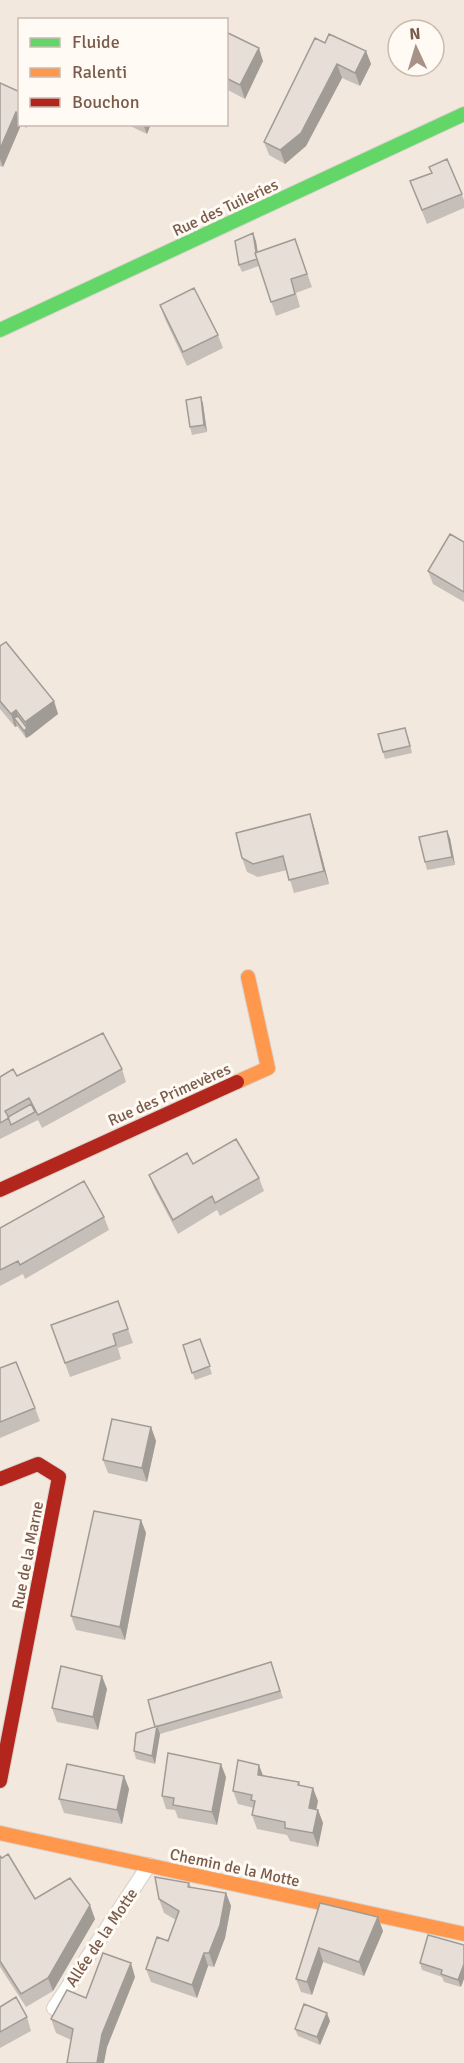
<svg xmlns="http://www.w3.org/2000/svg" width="464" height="2063" viewBox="0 0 464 2063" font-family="Signika,sans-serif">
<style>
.residential{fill:#f2e8de;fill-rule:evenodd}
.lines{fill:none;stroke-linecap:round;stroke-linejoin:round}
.lane-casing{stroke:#d7d1cb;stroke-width:16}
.fast-casing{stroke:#d9d2cb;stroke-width:16}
.slow-casing{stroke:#d9d2cb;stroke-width:16}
.jam-casing{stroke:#d9d2cb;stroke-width:16}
.lane{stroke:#fefefd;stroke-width:14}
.fast{stroke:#63d668;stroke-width:14}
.slow{stroke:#ff974d;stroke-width:14}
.jam{stroke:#b3261e;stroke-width:14}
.wall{fill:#c6bfb9}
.shaded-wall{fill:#a19b96}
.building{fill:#e6ded7;stroke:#a19b96;stroke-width:1.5}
.labels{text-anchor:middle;stroke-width:6;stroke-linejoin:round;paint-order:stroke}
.street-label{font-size:16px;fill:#7a5c4d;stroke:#fffaf3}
</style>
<rect width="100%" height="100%" fill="#f9f5f0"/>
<path class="residential" d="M0 0H464V2063H0ZM20 20H226V124H20ZM398 30H434V66H398Z"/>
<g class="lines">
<g class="lane-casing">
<path id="lane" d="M54 2008 149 1865"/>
</g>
<g class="fast-casing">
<path id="fast" d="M0 330 464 114"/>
</g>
<g class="slow-casing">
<path id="slow" d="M237 1082 268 1068 248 977
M0 1833 464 1934"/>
</g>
<g class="jam-casing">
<path id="jam" d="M0 1190 237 1082
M0 1479 38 1464 59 1477 0 1781"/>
</g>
<use href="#lane" class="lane"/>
<use href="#fast" class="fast"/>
<use href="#slow" class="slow"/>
<use href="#jam" class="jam"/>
</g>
<path class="wall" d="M226 32 263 61 245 99 226 89Z
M325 43 366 51 371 64 360 86 342 78 306 146 285 164 269 155 264 142Z
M0 83 20 92V124H28L27 128 21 125 3 167 0 166Z
M126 124H151L147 134Z
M447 159 464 200V208L427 224 410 181 432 173Z
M295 239 312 287 296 293 300 307 276 316 259 266 242 272 239 265 256 241 257 252Z
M160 305 218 335 223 348 187 366 165 319Z
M201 397 203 404 207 432 192 435 190 427Z
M464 542V602L433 584 428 571Z
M0 646 54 701 58 714 26 738 17 726 15 727 0 709Z
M408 736 412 753 385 759 383 752Z
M310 814 314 827 329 884 294 893 287 870 258 877 247 872 242 858Z
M447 831 450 838 455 865 427 870 425 862Z
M122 1069 126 1082 42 1128 38 1120 0 1139V1077L17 1076Z
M193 1164 259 1178 264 1191 220 1216 217 1210 178 1234 154 1188 149 1175Z
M104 1217 109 1230 25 1279 23 1274 0 1286V1228Z
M118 1301 133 1343 118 1348 121 1359 70 1377 51 1325Z
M200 1339 212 1374 195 1380 183 1345Z
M0 1368 35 1408 40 1421 0 1438Z
M151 1427 156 1441 147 1482 108 1473 103 1460Z
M141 1520 146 1533 125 1640 76 1630 71 1616Z
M271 1662 283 1698 160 1734 155 1764 136 1759 134 1751 155 1727Z
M107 1689 98 1730 57 1722 52 1708Z
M263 1775 299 1782 300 1785 318 1801 316 1809 318 1810 323 1823 318 1847 290 1841 287 1835 257 1829 252 1815 254 1808 238 1804 233 1791Z
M124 1776 129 1789 122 1824 64 1813 59 1799Z
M226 1777 217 1825 178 1818 175 1810 166 1809 162 1796Z
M0 1856 35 1899 95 1919 53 1991 26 2007 0 1967Z
M189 1883 191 1887 226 1893 231 1906 225 1938 214 1967 208 1966 197 1998 151 1982 146 1969 165 1940 169 1939 176 1920 164 1913 159 1899Z
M320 1903 383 1931 364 1976 323 1962 312 1995 301 1992 296 1979Z
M464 1945 461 1987 444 1982 442 1977 422 1970 420 1963Z
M135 1977 107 2047 71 2040 56 2033 51 2019 86 1998Z
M0 2007 27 2017 31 2031 0 2048Z
M330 2021 320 2045 298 2036 295 2029Z"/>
<path class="shaded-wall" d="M259 48 263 61 245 99 240 85Z
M366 51 371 64 360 86 355 73Z
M337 64 342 78 306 146 285 164 280 150Z
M16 112 20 121V124L21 125 3 167 0 159V149Z
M143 124H151L147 134Z
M253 233 256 241 260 266 257 259Z
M201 397 203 404 207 432 204 425Z
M54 701 58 714 30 736 25 722Z
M16 710 21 723 14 718 17 726 15 727 11 714Z
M27 728 30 736 26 738 24 731Z
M310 814 314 827 329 884 324 871Z
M447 831 450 838 455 865 452 857Z
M151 1427 156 1441 147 1482 142 1468Z
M141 1520 146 1533 125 1640 120 1627Z
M102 1676 107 1689 98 1730 93 1717Z
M157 1726 160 1734 155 1764 152 1756Z
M221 1764 226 1777 217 1825 212 1812Z
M259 1765 264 1778 258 1775Z
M124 1776 129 1789 122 1824 117 1810Z
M313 1788 318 1801 314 1821 309 1808Z
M318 1810 323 1823 318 1847 313 1833Z
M226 1893 231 1906 225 1938 214 1967 209 1953Z
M90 1905 95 1919 53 1991 48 1978Z
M378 1917 383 1931 364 1976 359 1962Z
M319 1948 323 1962 312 1995 307 1982Z
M204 1953 208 1966 197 1998 192 1985Z
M131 1963 135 1977 107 2047 104 2063H97L102 2034Z
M464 1964V1979L461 1987 458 1980Z
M327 2013 330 2021 320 2045 317 2037Z"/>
<path class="building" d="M226 32 259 48 240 85 226 78Z
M329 34 366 51 355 73 337 64 301 133 280 150 264 142 315 38 325 43Z
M0 83 20 92V114L16 112 0 149Z
M447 159 462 194 422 210 410 181 432 173 429 167Z
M253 233 256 252 255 253 257 259 239 265 235 241Z
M295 239 307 274 291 279 295 294 271 302 255 253Z
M194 288 218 335 183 352 160 305Z
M201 397 204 425 190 427 186 400Z
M450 534 464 542V592L428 571Z
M6 642 54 701 25 722 16 710 11 714 0 701V646Z
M18 716 27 728 24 731 14 718Z
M405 728 410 746 383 752 378 734Z
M310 814 324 871 289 880 283 856 253 864 242 858 236 833Z
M447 831 452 857 425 862 419 837Z
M103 1033 122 1069 38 1115 29 1098 5 1111 9 1118 0 1123V1077L13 1069 17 1076Z
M31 1104 35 1112 11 1125 8 1117Z
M236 1139 259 1178 215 1203 212 1196 173 1220 149 1175 187 1153 193 1164Z
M84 1181 104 1217 20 1265 18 1261 0 1270V1228Z
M118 1301 128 1329 113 1334 116 1345 65 1363 51 1325Z
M200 1339 210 1366 192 1373 183 1345Z
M16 1362 35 1408 0 1422V1368Z
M112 1419 151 1427 142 1468 103 1460Z
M94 1511 141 1520 120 1627 71 1616Z
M271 1662 280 1691 155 1727 148 1700Z
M61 1666 102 1676 93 1717 52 1708Z
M157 1726 152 1756 134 1751 136 1733Z
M168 1753 221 1764 212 1812 173 1805 174 1798 162 1796Z
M238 1760 259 1765 258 1775 299 1782 298 1785 313 1788 309 1808 318 1810 313 1833 285 1828V1822L252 1815 255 1801 251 1800 252 1795 233 1791Z
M67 1764 124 1776 117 1810 59 1799Z
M8 1854 35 1899 70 1878 90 1905 48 1978 21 1994 0 1961V1856L2 1858Z
M155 1877 189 1883 188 1887 226 1893 220 1925 209 1953H204L192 1985 146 1969 157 1937 168 1941 179 1911 159 1899Z
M320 1903 378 1917 359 1962 319 1948 307 1982 296 1979Z
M428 1935 464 1945V1964L458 1980 441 1974 442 1970 420 1963Z
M103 1953 131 1963 102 2034 97 2063H67L73 2029 51 2019 67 1990 86 1998Z
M16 1997 27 2017 0 2032V2007Z
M304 2004 327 2013 317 2037 295 2029Z"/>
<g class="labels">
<g class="street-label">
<text transform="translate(225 207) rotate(-25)" y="6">Rue des Tuileries</text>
<text transform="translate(169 1094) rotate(-24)" y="6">Rue des Primevères</text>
<text transform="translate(27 1555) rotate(-79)" y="6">Rue de la Marne</text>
<text transform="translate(235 1867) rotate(12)" y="6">Chemin de la Motte</text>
<text transform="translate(101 1937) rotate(-56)" y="6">Allée de la Motte</text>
</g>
</g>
<rect x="18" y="18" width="210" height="108" fill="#fffaf3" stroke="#cabbb1" stroke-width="1.5"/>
<rect x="30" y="38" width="30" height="9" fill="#63d668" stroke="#cabbb1" stroke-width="1.5"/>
<text x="72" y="48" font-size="18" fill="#7a5c4d">Fluide</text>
<rect x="30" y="68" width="30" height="9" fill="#ff974d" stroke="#cabbb1" stroke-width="1.5"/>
<text x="72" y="78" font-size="18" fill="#7a5c4d">Ralenti</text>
<rect x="30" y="98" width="30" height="9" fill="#b3261e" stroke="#cabbb1" stroke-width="1.5"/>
<text x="72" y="108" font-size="18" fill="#7a5c4d">Bouchon</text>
<g transform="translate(416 48) rotate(356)"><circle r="28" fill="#fffaf3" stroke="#cabbb1" stroke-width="1.5"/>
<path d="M0-4.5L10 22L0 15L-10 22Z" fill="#a69286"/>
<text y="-9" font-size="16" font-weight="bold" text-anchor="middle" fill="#7a5c4d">N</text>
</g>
</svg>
